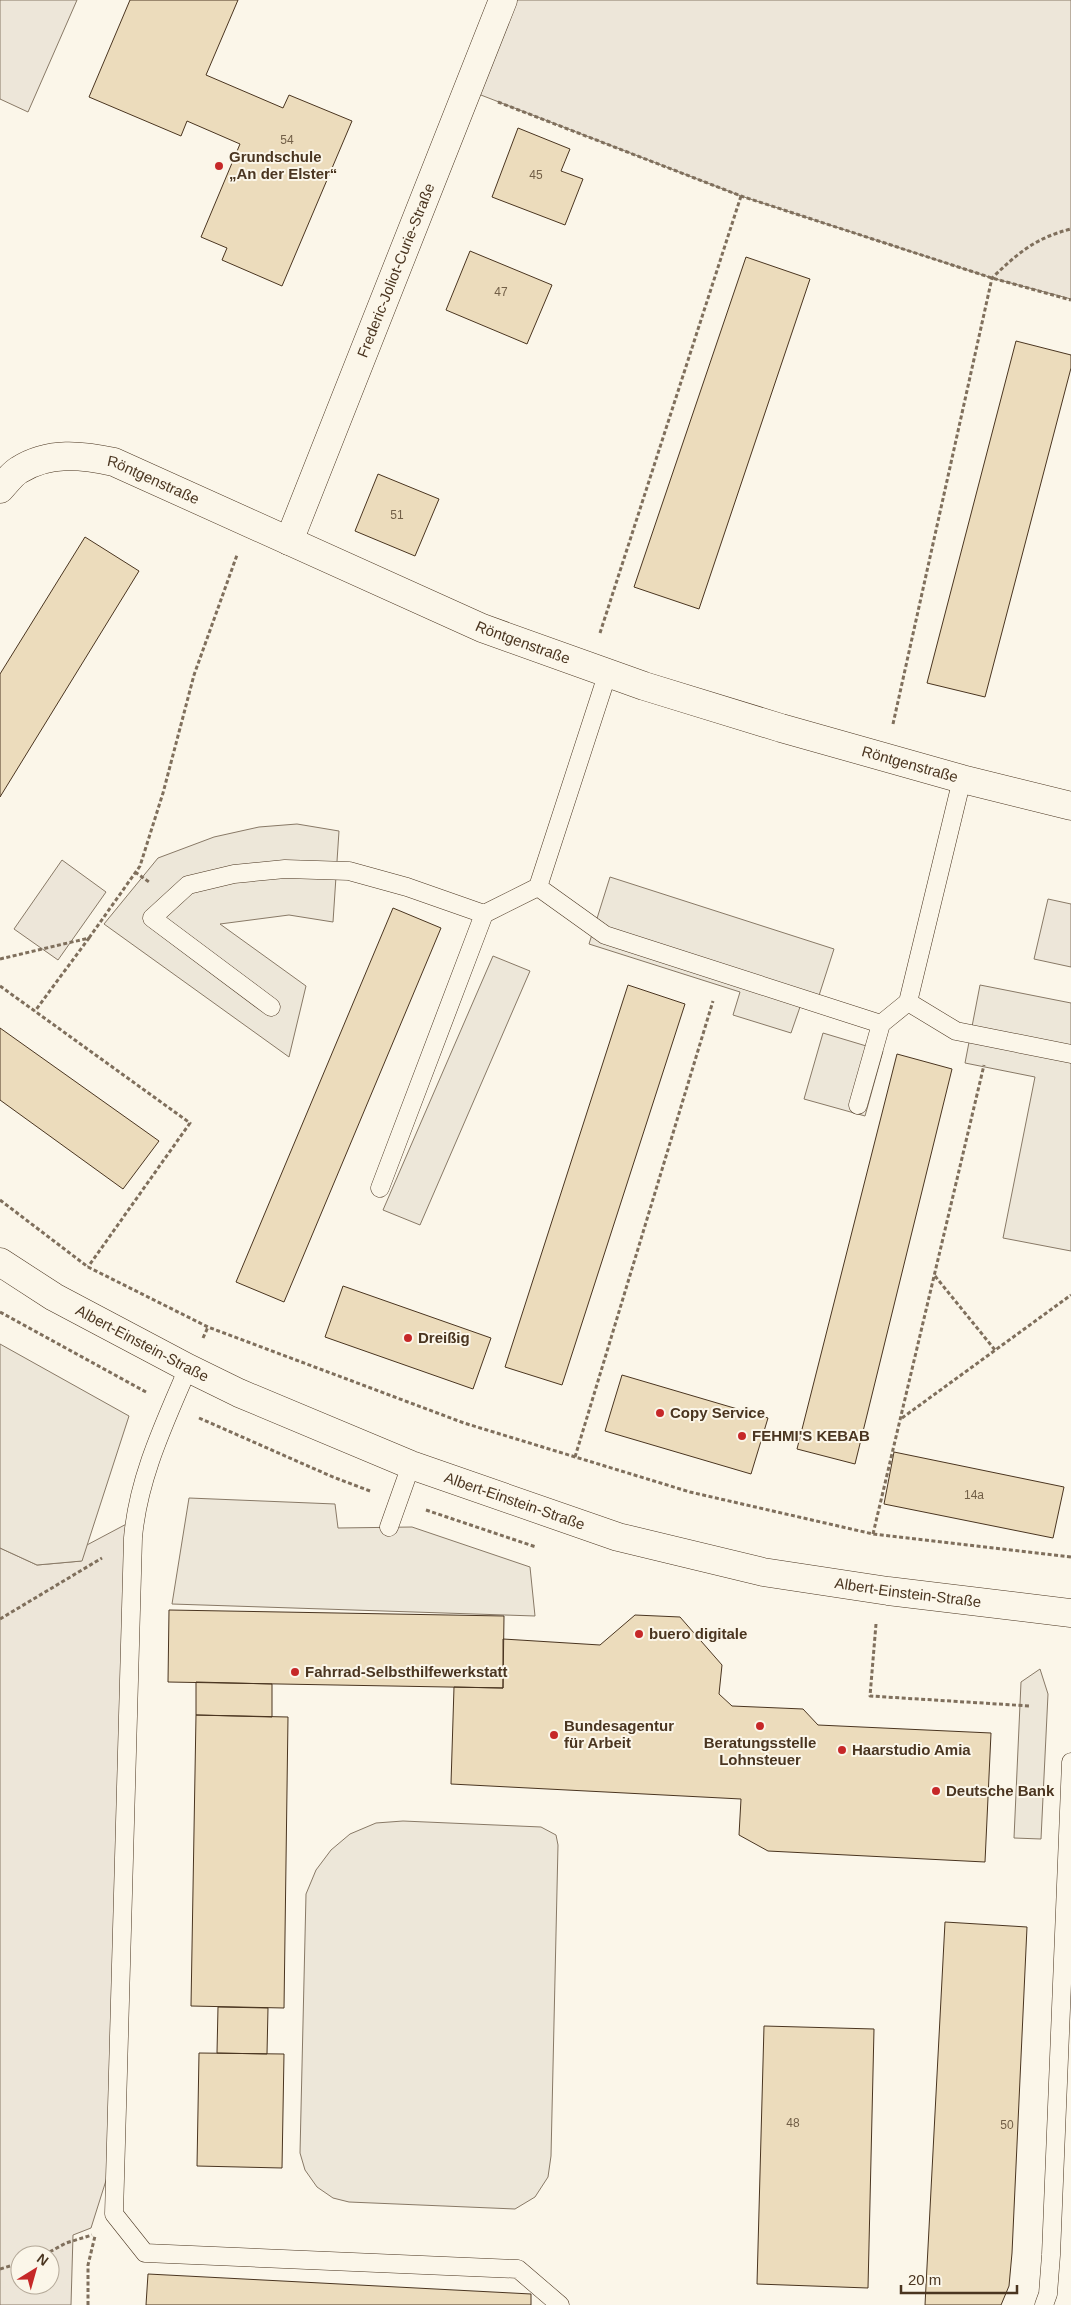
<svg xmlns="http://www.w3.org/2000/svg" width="1071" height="2305" viewBox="0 0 1071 2305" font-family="Helvetica,sans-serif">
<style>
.green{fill:#ede6d9;stroke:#887966;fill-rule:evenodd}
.parking{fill:#ede7d9;stroke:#887966}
.building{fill:#ecdcbc;stroke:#4a3520}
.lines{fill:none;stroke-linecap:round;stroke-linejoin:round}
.lane-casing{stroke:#4a3520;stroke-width:19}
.street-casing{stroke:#4a3520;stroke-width:29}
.secondary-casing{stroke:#4a3520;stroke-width:29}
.path{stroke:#7f6f5c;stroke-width:3;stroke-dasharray:4 2.5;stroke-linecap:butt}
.lane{stroke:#fbf6e9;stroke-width:18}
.street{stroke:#fbf6e9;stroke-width:28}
.secondary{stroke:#fbf6e9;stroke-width:28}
.poi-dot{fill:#c62828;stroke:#fbf6e9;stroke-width:2}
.labels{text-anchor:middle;stroke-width:4;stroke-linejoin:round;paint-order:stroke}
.number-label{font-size:12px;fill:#725f47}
.poi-label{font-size:15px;font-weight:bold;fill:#4a3520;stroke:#fbf6e9;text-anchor:start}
.street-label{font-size:15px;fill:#4a3520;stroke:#fbf6e9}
</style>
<rect width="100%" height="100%" fill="#fbf6e9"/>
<path class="green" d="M0 0H77L28 112 0 99Z
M505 0H1071V299L992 278 741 196 468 90Z
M62 860 106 892 58 960 14 929Z
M1048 899 1071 904V967L1034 959Z
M134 1520 115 2152 91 2228 73 2235 71 2305H0V1548L37 1565 81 1561 85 1546ZM20 2255H50V2285H20Z"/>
<path class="parking" d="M297 824 339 831 333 922 289 915 220 924 306 986 289 1057 104 924 158 858 214 837 259 827Z
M610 877 834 949 814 1011 800 1007 791 1033 733 1015 740 992 589 944Z
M493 956 530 971 420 1225 383 1210Z
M980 985 1071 1003V1251L1003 1238 1035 1077 965 1063Z
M823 1033 883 1051 865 1116 804 1099Z
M0 1344 129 1416 82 1561 37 1565 0 1548Z
M189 1498 335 1504 338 1528 412 1527 530 1567 535 1616 172 1604Z
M1040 1669 1048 1694 1041 1839 1014 1838 1021 1682Z
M403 1821 541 1827 556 1835 558 1845 551 2156 548 2177 535 2197 515 2209 349 2202 333 2198 317 2187 305 2170 300 2153 306 1894 316 1870 331 1850 350 1834 376 1823Z"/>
<path class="building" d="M130 0H238L206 75 283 108 289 95 352 121 282 286 222 260 227 248 201 237 240 144 187 121 181 136 89 97Z
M518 128 570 149 561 171 583 179 565 225 492 197Z
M470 251 552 285 527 344 446 310Z
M746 257 810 279 699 609 634 587Z
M1016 341 1071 355V368L985 697 927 683Z
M378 474 439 499 415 556 355 531Z
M85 537 139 571 0 797V674Z
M393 908 441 928 284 1302 236 1282Z
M628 985 685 1004 562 1385 505 1367Z
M0 1028 159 1141 123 1189 0 1100Z
M897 1054 952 1069 855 1464 797 1449Z
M343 1286 491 1338 473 1389 325 1337Z
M622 1375 768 1418 751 1474 605 1431Z
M894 1452 1064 1487 1053 1538 884 1504Z
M169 1610 504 1616 503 1688 168 1682Z
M635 1615 680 1617 722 1665 719 1694 732 1706 803 1709 818 1725 991 1733 985 1862 768 1851 739 1835 741 1799 451 1784 454 1687 503 1688V1639L600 1645Z
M196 1682 272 1684V1717L196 1715Z
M196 1715 288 1717 284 2008 191 2006Z
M945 1922 1027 1927 1012 2253 1009 2286 1001 2305H925Z
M218 2007 268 2008 267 2054 217 2053Z
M764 2026 874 2029 868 2288 757 2284Z
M199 2053 284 2054 282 2168 197 2166Z
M148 2274 531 2294V2305H146Z"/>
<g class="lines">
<g class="lane-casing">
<path id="lane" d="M538 887 605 935 881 1024 858 1105
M908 1002 956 1031 1071 1054
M271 1007 152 918 188 885 234 874 285 869 349 871 407 887 484 914 538 887 608 672
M881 1024 908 1002 962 779
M380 1188 484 914
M188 1368C165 1422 138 1478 133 1538L114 2214 145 2253 518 2269 560 2305
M389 1527 411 1465
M1044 2305 1048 2294 1051 2255 1071 1762"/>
</g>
<g class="street-casing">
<g id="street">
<path id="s1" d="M0 489C6 483 12 474 19 470 49 451 82 455 114 462L482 628 644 686 781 728 962 779 1071 806"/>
<path id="s2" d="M289 541 503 0"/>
</g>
</g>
<g class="secondary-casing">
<g id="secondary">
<path id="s3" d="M0 1262 54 1297 188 1368 239 1393 411 1465 618 1537 763 1572 888 1591 1071 1613"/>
</g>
</g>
<path class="path" d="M498 102 741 196 992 278 1071 300
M600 633 741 196
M893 724 992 278C1018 253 1035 238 1071 229
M135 872 149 882
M89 938 140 866 163 793 194 675 237 555
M0 959 89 938 35 1011
M0 986 190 1123 88 1267
M0 1200 88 1267 208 1327 464 1423 690 1492 873 1534 1071 1557
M935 1276 995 1350
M0 1312 146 1392
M203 1338 208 1327
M199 1418 333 1477 370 1491
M902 1418 1071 1295
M575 1457 713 1001
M426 1510 536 1547
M873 1534 984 1065
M0 1619 102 1558
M876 1624 870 1696 1030 1706
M44 2255 66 2243 92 2235
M0 2269 20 2263
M88 2305V2265L95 2236"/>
<use href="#lane" class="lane"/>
<use href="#street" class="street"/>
<use href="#secondary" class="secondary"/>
</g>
<g class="poi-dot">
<circle cx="219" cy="166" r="5"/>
<circle cx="408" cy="1338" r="5"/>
<circle cx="660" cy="1413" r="5"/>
<circle cx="742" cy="1436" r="5"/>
<circle cx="639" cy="1634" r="5"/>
<circle cx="295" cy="1672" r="5"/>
<circle cx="760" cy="1726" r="5"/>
<circle cx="554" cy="1735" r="5"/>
<circle cx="842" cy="1750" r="5"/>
<circle cx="936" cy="1791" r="5"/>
</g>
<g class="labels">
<g class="number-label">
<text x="287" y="144">54</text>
<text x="536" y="179">45</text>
<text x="501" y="296">47</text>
<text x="397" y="519">51</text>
<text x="974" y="1499">14a</text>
<text x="793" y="2127">48</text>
<text x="1007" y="2129">50</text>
</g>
<g class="poi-label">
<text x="229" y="162">Grundschule<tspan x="229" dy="17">„An der Elster“</tspan></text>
<text x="418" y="1343">Dreißig</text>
<text x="670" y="1418">Copy Service</text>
<text x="752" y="1441">FEHMI'S KEBAB</text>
<text x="649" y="1639">buero digitale</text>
<text x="305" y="1677">Fahrrad-Selbsthilfewerkstatt</text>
<text x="564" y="1731">Bundesagentur<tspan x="564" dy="17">für Arbeit</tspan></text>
<text x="760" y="1748" text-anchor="middle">Beratungsstelle<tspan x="760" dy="17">Lohnsteuer</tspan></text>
<text x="852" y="1755">Haarstudio Amia</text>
<text x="946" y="1796">Deutsche Bank</text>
</g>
<g class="street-label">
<text dy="5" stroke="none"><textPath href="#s2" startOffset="291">Frederic-Joliot-Curie-Straße</textPath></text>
<text dy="5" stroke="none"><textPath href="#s1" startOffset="168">Röntgenstraße</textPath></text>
<text dy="5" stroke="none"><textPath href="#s1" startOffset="572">Röntgenstraße</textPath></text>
<text dy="5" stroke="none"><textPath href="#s1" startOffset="978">Röntgenstraße</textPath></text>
<text dy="5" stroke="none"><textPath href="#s3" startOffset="164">Albert-Einstein-Straße</textPath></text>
<text dy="5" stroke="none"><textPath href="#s3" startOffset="569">Albert-Einstein-Straße</textPath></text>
<text dy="5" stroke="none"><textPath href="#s3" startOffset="974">Albert-Einstein-Straße</textPath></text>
</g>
</g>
<g transform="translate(35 2270) rotate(37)"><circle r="24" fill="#fbf6e9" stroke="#b4a999"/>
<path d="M0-4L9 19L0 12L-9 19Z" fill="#c62828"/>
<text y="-8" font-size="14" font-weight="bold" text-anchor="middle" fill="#4a3520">N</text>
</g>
<path d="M901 2285v8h116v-8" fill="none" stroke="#4a3520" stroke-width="2.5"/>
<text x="908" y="2285" font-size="15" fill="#4a3520" stroke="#fbf6e9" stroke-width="4" paint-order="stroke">20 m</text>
</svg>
